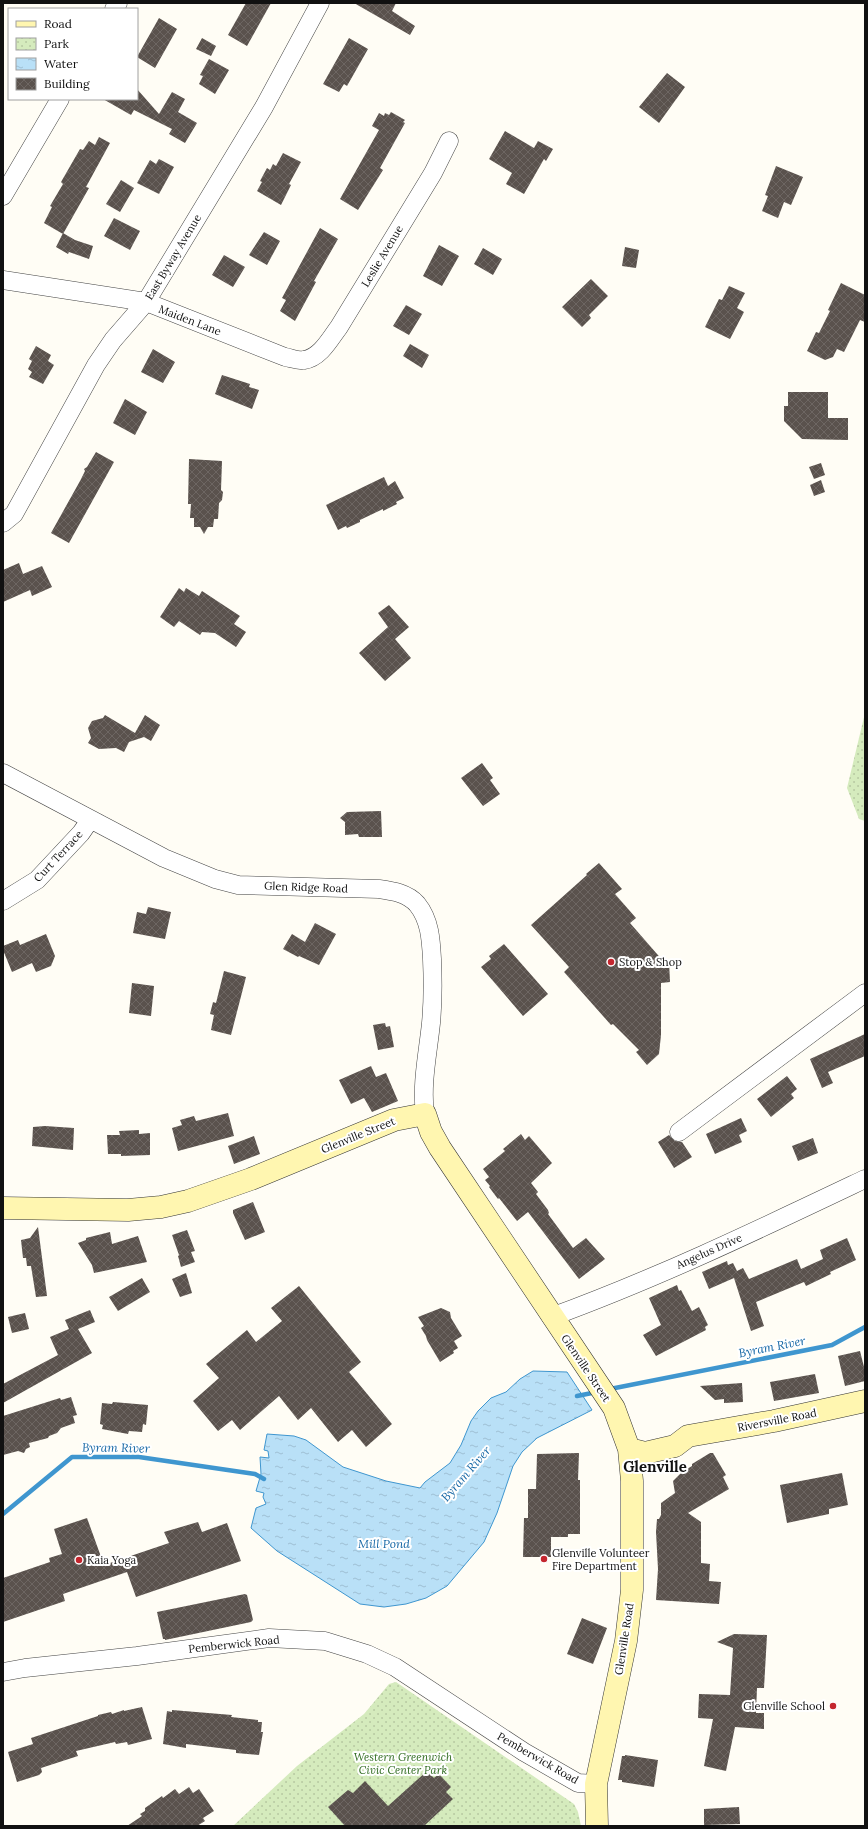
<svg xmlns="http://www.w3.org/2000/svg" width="868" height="1829" viewBox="0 0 868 1829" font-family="Lora,serif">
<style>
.park{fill:url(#park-dots)}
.water{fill:url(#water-ripples);stroke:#3f96cf}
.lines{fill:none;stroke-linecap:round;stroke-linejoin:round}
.stream{stroke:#3f96cf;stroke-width:4.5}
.building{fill:url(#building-cross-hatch)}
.street-casing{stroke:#444;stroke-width:19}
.secondary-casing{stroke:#333;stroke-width:23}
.street{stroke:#fff;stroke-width:18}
.secondary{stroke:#fff6b0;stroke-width:22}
.poi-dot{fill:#c4262e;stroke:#fff;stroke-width:1.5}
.labels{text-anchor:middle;stroke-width:4;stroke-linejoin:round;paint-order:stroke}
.street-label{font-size:11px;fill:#111;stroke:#fff}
.poi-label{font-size:11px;fill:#111;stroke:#fff;text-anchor:start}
.park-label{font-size:11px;font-style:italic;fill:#2f6b1f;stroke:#fff}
.water-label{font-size:12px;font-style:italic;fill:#1768a6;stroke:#fff}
.district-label{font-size:15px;font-weight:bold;fill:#111;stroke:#fff}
</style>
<defs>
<pattern id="park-dots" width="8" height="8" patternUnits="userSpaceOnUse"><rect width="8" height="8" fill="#d5ebbd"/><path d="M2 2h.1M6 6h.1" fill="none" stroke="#b6c8a1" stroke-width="1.8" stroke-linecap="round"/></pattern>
<pattern id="water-ripples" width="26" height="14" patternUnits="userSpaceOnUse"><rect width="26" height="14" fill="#b9e0f7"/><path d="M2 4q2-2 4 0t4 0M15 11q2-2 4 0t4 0" fill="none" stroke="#9ebfd3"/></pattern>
<pattern id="building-cross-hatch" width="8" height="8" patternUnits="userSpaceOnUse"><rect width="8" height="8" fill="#5a524d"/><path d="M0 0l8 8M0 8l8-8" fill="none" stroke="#6d6662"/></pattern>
</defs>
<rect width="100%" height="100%" fill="#fffdf5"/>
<path class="park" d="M865 713V821L859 819 847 788Z
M396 1682 574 1804 578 1812 581 1826H233L297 1766 364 1714 389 1684Z"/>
<path class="water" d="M533 1371 567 1372 592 1410 537 1438 522 1452 513 1466 497 1513 484 1542 447 1586 426 1598 406 1604 384 1607 360 1604 277 1551 251 1528 256 1508 266 1504 263 1497 264 1493 256 1491 261 1474 260 1457 269 1458 268 1451 264 1450 267 1434 294 1436 306 1440 343 1467 386 1481 420 1488 425 1482 450 1463 461 1445 471 1421 478 1411 491 1398 506 1392 520 1379Z"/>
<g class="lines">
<path class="stream" d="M610 1389 832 1345 865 1327
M577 1396 597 1392
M3 1514 72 1457H139L255 1474 264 1479"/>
</g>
<path class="building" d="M246 3H271L247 46 228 35Z
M354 3H396L392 11 415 26 410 35Z
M159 18 177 29 155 68 137 57Z
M202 38 216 46 211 56 196 49Z
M349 38 368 49 347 86 344 84 339 92 323 84Z
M209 59 229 70 215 94 199 84 203 76 200 75Z
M667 73 685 87 659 123 639 107Z
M137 89 159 114 172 92 185 99 178 112 197 123 185 143 169 134 172 129 134 110 131 115 103 99H137Z
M391 112 405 120 403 122 405 123 380 168 383 170 358 210 340 199 379 130 372 126 379 113 384 116 385 113 389 115Z
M505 131 534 148 538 141 553 149 546 161 544 159 524 194 506 184 512 173 489 159Z
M99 137 110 143 86 187 89 188 63 234 44 223 52 207 50 206 63 184 61 182 80 149 83 150 89 141 95 145Z
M283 153 301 162 289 184 291 185 281 205 257 191 262 182 260 181 267 168 270 170 273 164 276 166Z
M159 159 174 167 159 194 137 183 150 160 156 164Z
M776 166 803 177 791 205 784 202 778 218 762 211 768 196 765 195Z
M121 180 134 188 120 212 106 204Z
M114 218 140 231 130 250 104 236Z
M320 228 338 239 314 281 316 282 295 321 280 311 286 300 282 298Z
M264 232 280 241 267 265 249 255Z
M63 233 75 240 93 246 89 259 69 252 68 254 56 247Z
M439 245 459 256 442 286 423 276Z
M625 247 639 250 636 268 622 266Z
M483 248 502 259 493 275 474 264Z
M224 255 245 267 233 287 212 275Z
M591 279 608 296 589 315 591 318 582 327 562 307Z
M841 283 865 295V322L860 320 844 352 837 349 833 357 825 360 807 351 816 332 819 333 830 311 828 310Z
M729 286 745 293 737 308 744 312 730 339 705 327 719 299 722 300Z
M406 305 422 314 409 335 393 326Z
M410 344 429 355 422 368 403 356Z
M36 346 51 355 48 361 54 365 43 384 29 377 32 372 28 369 32 361 29 359Z
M153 349 175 362 163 383 141 372Z
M222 375 250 384 249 387 259 390 252 409 215 394Z
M788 392H828V418H848V440L802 439 784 421V406H788Z
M125 399 147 412 135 435 113 423Z
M96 452 114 462 69 543 51 533 80 481 85 471 84 469 87 467Z
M189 459 222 461 221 490 223 492 222 500 219 503 218 519H214L213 527H208L204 534 200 527H194V518H190L191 504H188Z
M821 463 825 475 814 479 809 467Z
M384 477 388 486 395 481 404 498 396 502 397 504 383 511V509L360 520V522L347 528 346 526 338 530 326 505Z
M821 480 825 492 814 496 810 485Z
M19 563 23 574 42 566 52 587 32 596 30 590 3 602V570Z
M179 588 184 592 186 588 199 596 202 591 240 616 234 624 246 632 236 647 215 633 202 632 200 635 179 621 174 627 160 617Z
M389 605 409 627 395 639 411 658 385 681 359 653 388 627 378 613Z
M105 715 135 733 145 715 160 725 151 741 144 737 129 742 124 752 116 748 99 749 88 743 91 738 88 728 92 721 103 718Z
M482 763 493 778 490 780 500 794 483 806 461 778Z
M381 811 382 837H359L358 834 345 835V822L340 818 347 812Z
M599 863 622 889 615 894 636 918 630 923 664 962 669 961 670 982 661 983V1035L659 1054 647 1065 636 1052 639 1050 613 1024 611 1025 564 972 569 967 531 925 587 875 586 874Z
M148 907 171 912 165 939 133 933 137 912 146 914Z
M315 923 336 934 319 965 299 956 298 957 283 949 292 934 305 942Z
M46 934 55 956 51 966 36 972 32 963 12 972 3 950V946L18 940 20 945Z
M504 944 548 994 523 1016 481 967 491 959 489 956Z
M224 971 246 977 231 1035 211 1030 214 1015 210 1014 213 1002 216 1003Z
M132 983 154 986 151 1016 129 1013Z
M385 1023 386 1027 390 1026 394 1047 378 1050 373 1025Z
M865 1034V1056L828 1072 833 1083 822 1088 810 1059Z
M371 1066 376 1077 386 1073 398 1101 372 1112 364 1098 351 1104 339 1080Z
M787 1076 797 1089 791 1094 794 1098 771 1117 757 1099Z
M228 1113 234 1136 178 1151 172 1128 182 1125 180 1120 194 1116 196 1121Z
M741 1118 747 1131 739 1135 742 1142 715 1154 706 1134Z
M45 1126 74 1128 73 1150 32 1146 33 1127Z
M139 1130V1134L150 1133V1155L121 1156V1154H108L107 1135H120L119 1131Z
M521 1134 525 1140 529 1136 552 1163 531 1183 538 1192 536 1194 548 1210 549 1213 548 1214 573 1248 586 1238 605 1259 579 1279 528 1212 517 1221 499 1198 498 1199 489 1187 490 1186 485 1180 489 1177 483 1169 505 1151 503 1149Z
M669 1135 675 1141 682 1142 692 1157 674 1168 658 1142Z
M254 1136 260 1154 234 1164 228 1146Z
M813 1138 818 1153 798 1161 792 1146Z
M253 1202 265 1232 245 1240 233 1213V1210Z
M38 1227 47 1296 36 1297 31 1266H27L26 1258H23L21 1240 30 1238Z
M187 1230 195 1251 191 1252 195 1262 181 1267 178 1256 181 1254 179 1255 172 1235Z
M110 1232 112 1244 138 1236 147 1262 94 1273 92 1265 78 1243 86 1240V1238Z
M847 1238 856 1260 830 1272 831 1274 806 1286 804 1282 756 1302 764 1326 751 1331 734 1278 709 1289 702 1272 727 1261 728 1265 733 1263 737 1271 743 1268 749 1279 797 1259 801 1269 823 1259 820 1250Z
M186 1273 192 1293 180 1297 172 1279Z
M142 1278 150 1292 118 1311 109 1297Z
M677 1285 679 1291 681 1290 692 1311 699 1307 708 1325 705 1327 706 1330 656 1356 643 1335 661 1325 649 1298Z
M299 1286 361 1362 349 1372 392 1424 366 1447 352 1430 338 1442 311 1408 298 1420 279 1396 240 1430 232 1420 218 1431 193 1401 219 1378 206 1364 247 1330 256 1342 282 1321 271 1308Z
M441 1308 450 1312 451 1318 462 1336 454 1341 458 1348 453 1351 454 1353 440 1362 427 1340 426 1336 421 1328 424 1326 418 1317Z
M90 1310 95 1322 78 1329 92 1353 3 1403V1384L58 1355 50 1337 69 1329 65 1320Z
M25 1313 29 1329 12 1333 8 1317Z
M860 1351 865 1371V1381L845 1386 838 1356Z
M815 1374 819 1393 774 1401 770 1382Z
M742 1383 743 1402 724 1403V1399L715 1400 700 1386Z
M71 1397 77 1415 73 1416 75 1423 61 1428 57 1433 49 1436 48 1438 29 1443 30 1447 26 1449 24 1453 18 1451 3 1455V1416L60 1398 61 1400Z
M113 1402 148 1405 146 1425 143 1424 142 1432 129 1431 128 1434 102 1429 103 1425 100 1424 102 1403 112 1404Z
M579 1453 578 1480H580V1534H568V1537H551V1557H523L524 1518H528V1489H536L537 1454Z
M710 1453H713L726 1475 723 1477 729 1489 688 1513 701 1522V1563L710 1564 709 1581 721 1582 719 1604 656 1600 658 1569 656 1532 657 1519H659L661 1515V1503L675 1493 673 1481 682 1472 692 1466V1464Z
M842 1473 848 1505 829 1509V1514L787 1523 780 1485Z
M87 1518 104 1565 169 1543 164 1532 198 1522 202 1532 227 1523 241 1561 136 1597 127 1572 63 1594 65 1601 3 1622V1578L50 1562 49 1558 62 1554 54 1529Z
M245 1594 247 1595 253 1620 251 1622 165 1640V1639H163L157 1612Z
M582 1618 607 1628 593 1664 567 1654Z
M734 1634 767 1635 764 1688H757L756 1713H764V1729L735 1727 726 1771 704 1766 713 1719 698 1718 699 1694 730 1695 733 1648 717 1642Z
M142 1707 152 1739 128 1745 127 1742 116 1744 115 1742 76 1751 78 1756 41 1768 42 1772 39 1775 17 1782 8 1752 33 1744 31 1738 98 1716V1715L111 1712 112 1714 124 1710V1711Z
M172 1710 232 1715 231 1717 258 1720V1722H262L261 1732H263L259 1755 236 1753V1750L186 1744V1748L163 1744 167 1711 172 1712Z
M625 1755 658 1760 654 1787 622 1782V1780H618L622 1756H625Z
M427 1771 434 1778 439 1774 451 1787 446 1792 453 1799 424 1826H345L328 1807 348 1790 353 1793 365 1781 388 1806Z
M189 1787 193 1793 199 1789 214 1811 203 1818 205 1821 197 1826H127L142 1816 140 1814 145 1811V1808L162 1796 163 1798 175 1789 179 1794Z
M739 1807 740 1824 704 1825V1809Z"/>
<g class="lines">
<g class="street-casing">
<path id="street" d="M114 9 118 3
M3 196 60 99
M3 280 146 302 285 357C291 358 298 361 304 360 320 358 330 339 339 327L433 173 449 141
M3 523 14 514 96 365 113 340 146 302 264 107 320 3
M3 773 164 858 215 879 238 885 379 889C393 891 407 893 417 904 430 920 431 940 432 959 433 981 433 1002 431 1023 428 1053 421 1084 425 1114
M3 901 37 880 81 833 90 820
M679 1132 865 993
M551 1317C658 1278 762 1228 865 1179
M3 1672 25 1668 137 1656 269 1638 325 1641 367 1654 395 1667 524 1752 578 1783 596 1784"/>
</g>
<g class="secondary-casing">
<path id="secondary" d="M3 1208 128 1210 161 1207 188 1201 251 1179 394 1120 425 1114 431 1132 440 1148 614 1408 629 1449 632 1481V1590L626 1641 596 1784 597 1826
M629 1449 645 1453 675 1446 688 1436 774 1421 865 1401"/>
</g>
<use href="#street" class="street"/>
<use href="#secondary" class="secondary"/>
</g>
<g class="poi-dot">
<circle cx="611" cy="962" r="4"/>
<circle cx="544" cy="1559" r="4"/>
<circle cx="79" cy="1560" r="4"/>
<circle cx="833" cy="1706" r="4"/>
</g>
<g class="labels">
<g class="street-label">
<text transform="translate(382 256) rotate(-59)" y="4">Leslie Avenue</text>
<text transform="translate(173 257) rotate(-59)" y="4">East Byway Avenue</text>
<text transform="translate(190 320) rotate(21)" y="4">Maiden Lane</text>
<text transform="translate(58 856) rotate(-47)" y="4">Curt Terrace</text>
<text transform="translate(306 887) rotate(2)" y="4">Glen Ridge Road</text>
<text transform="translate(358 1135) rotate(-22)" y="4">Glenville Street</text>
<text transform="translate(709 1251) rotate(-24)" y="4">Angelus Drive</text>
<text transform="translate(586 1368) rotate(56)" y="4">Glenville Street</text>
<text transform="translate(777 1420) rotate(-11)" y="4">Riversville Road</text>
<text transform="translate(624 1639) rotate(-81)" y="4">Glenville Road</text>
<text transform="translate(234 1644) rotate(-6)" y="4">Pemberwick Road</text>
<text transform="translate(538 1758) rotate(30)" y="4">Pemberwick Road</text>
</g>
<g class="poi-label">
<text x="619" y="966">Stop &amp; Shop</text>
<text x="552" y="1557">Glenville Volunteer<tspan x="552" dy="13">Fire Department</tspan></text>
<text x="87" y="1564">Kaia Yoga</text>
<text x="825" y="1710" text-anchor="end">Glenville School</text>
</g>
<g class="park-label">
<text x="403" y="1761">Western Greenwich<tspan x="403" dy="13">Civic Center Park</tspan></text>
</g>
<g class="water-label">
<text transform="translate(772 1347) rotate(-11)" y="4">Byram River</text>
<text transform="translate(116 1448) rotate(1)" y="4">Byram River</text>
<text transform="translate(466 1474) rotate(-49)" y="4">Byram River</text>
<text x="384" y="1548">Mill Pond</text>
</g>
<g class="district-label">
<text x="655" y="1472">Glenville</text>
</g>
</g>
<rect width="868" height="1829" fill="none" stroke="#111111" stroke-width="8"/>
<rect x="8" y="8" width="130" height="92" fill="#ffffff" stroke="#a0a0a0"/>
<rect x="16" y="21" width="20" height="6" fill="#fff6b0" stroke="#a0a0a0"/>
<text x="44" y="28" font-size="12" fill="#111111">Road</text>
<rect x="16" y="38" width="20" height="12" fill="url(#park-dots)" stroke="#a0a0a0"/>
<text x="44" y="48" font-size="12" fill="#111111">Park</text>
<rect x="16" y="58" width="20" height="12" fill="url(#water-ripples)" stroke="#a0a0a0"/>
<text x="44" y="68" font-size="12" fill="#111111">Water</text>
<rect x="16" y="78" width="20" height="12" fill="url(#building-cross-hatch)" stroke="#a0a0a0"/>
<text x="44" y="88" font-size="12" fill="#111111">Building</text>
</svg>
